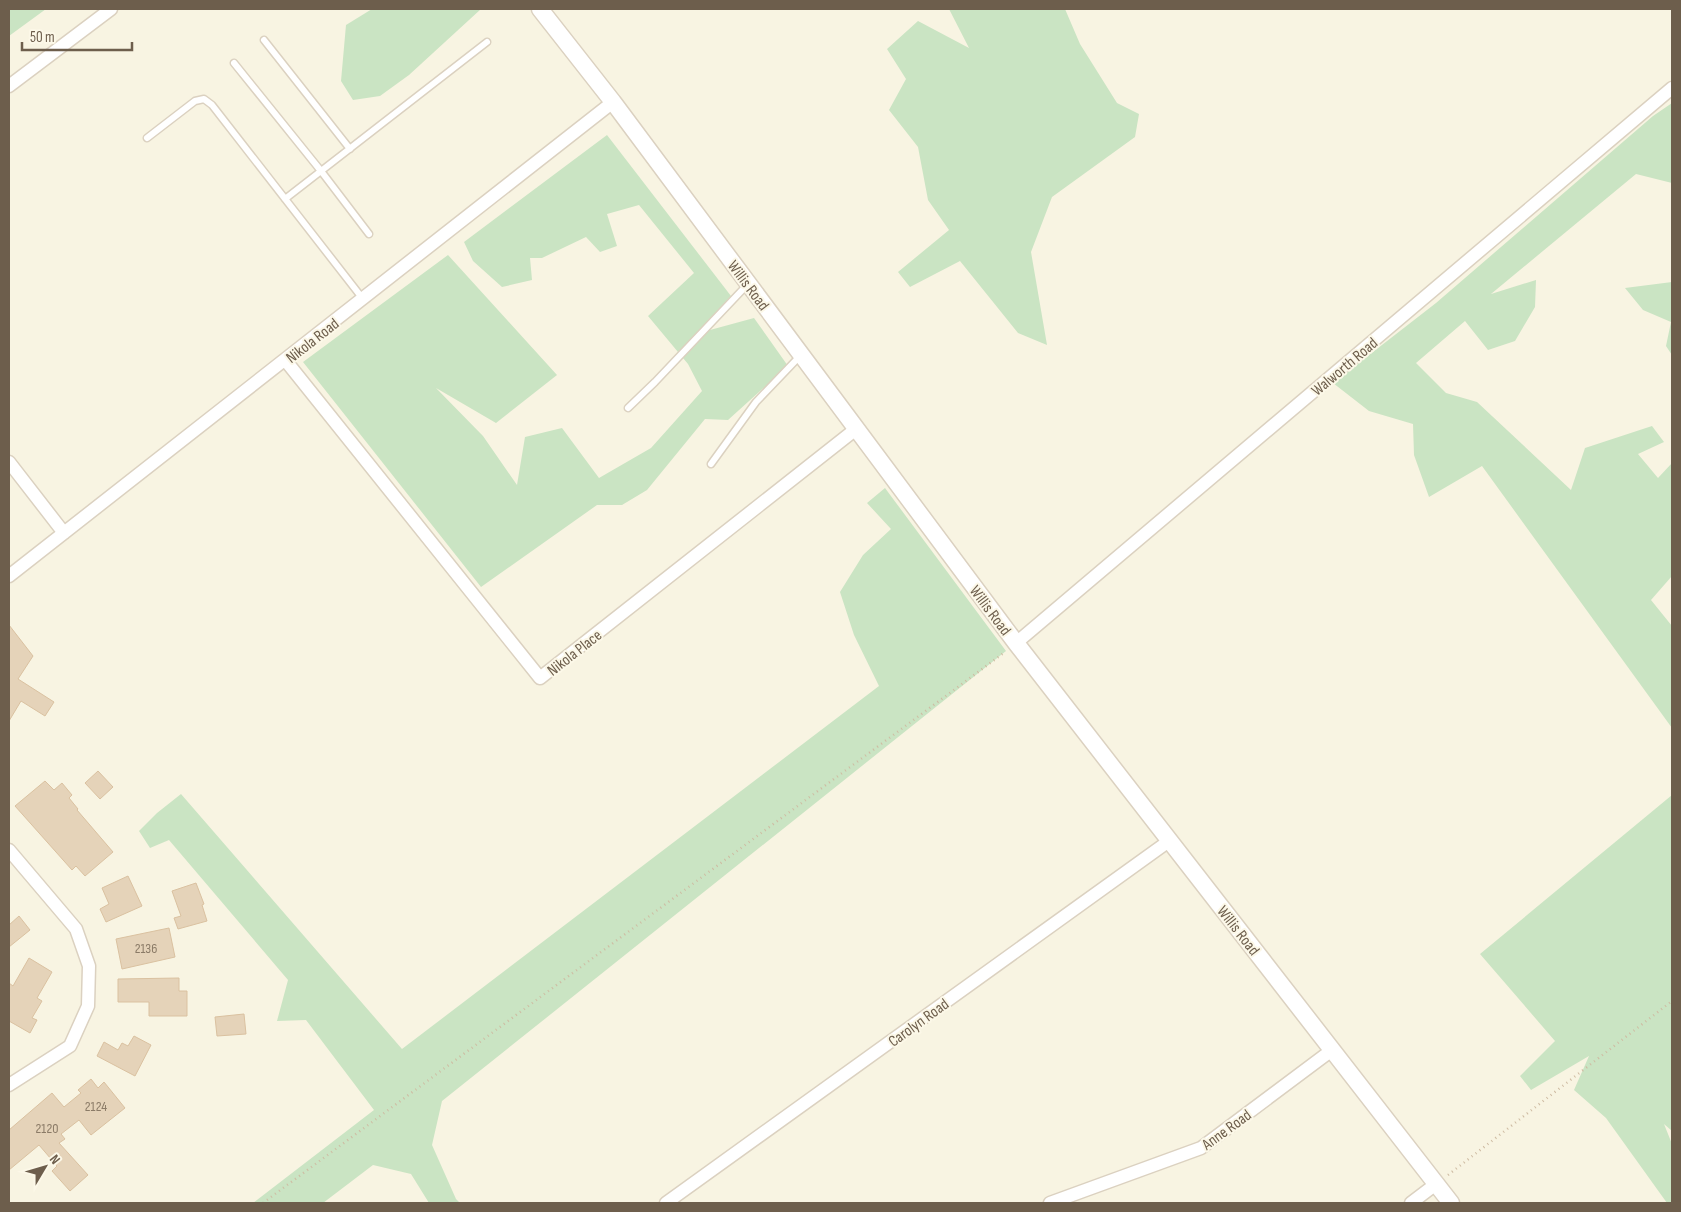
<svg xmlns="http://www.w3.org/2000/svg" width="1681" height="1212" viewBox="0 0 1681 1212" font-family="'Sofia Sans Condensed',sans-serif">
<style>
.green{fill:#cae4c3}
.building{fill:#e5d3b9;stroke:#dac1a0}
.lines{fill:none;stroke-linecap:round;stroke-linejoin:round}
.service-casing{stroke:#dbd1c0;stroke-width:9}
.minor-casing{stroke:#dbd1c0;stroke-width:15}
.tertiary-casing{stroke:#dbd1c0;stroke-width:19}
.path{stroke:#cebba2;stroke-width:2.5;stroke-dasharray:1 4;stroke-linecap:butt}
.service{stroke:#fff;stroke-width:6}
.minor{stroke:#fff;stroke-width:12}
.tertiary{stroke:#fff;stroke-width:16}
.labels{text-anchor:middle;stroke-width:4;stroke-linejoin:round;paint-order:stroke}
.number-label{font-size:14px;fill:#8b7b67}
.street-label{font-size:16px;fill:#6d5e4c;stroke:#fcf8e8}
</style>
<rect width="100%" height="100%" fill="#f8f4e2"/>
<path class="green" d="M9 9H46L9 36Z
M372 9H481L409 75 380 96 353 100 341 81 346 25Z
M949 9H1065L1080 44 1117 103 1139 114 1135 137 1052 197 1031 252 1047 345 1018 333 960 261 910 287 898 272 949 230 928 200 918 147 889 110 906 79 887 49 918 21 969 48Z
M1672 103V183L1636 174 1491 294 1536 280 1535 307 1515 341 1488 350 1465 321 1416 363 1446 393 1477 402 1571 490 1585 448 1652 426 1664 442 1638 454 1658 478 1672 463V576L1651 600 1672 626V728L1482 466 1429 497 1414 455 1413 424 1369 411 1333 383 1436 303 1653 116Z
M607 135 731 296 699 333 754 318 788 366 728 420 705 419 647 490 622 505H597L481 587 303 362 448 255 557 375 496 423 436 388 483 436 517 485 525 437 562 428 599 478 651 448 702 391 688 364 648 316 694 273 639 205 607 214 617 246 600 252 586 237 542 258H530L532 280 502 287 473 261 464 242Z
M1672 282V355L1666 346 1671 322 1643 310 1625 288Z
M885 488 1006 651 442 1101 432 1145 456 1199 460 1203H429L411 1174 373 1165 323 1203H253L374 1110 306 1020 277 1021 288 980 169 840 150 848 139 831 157 813 181 794 402 1049 879 686 854 635 840 592 863 555 891 529 867 503Z
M1672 795V1131L1664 1124 1672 1144V1203H1667L1606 1118 1574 1090 1589 1056 1531 1090 1520 1076 1555 1041 1480 954Z"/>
<path class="building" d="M9 625 33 656 18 679 54 702 45 716 21 701 9 721Z
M98 771 113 787 100 799 85 783Z
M45 781 54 790 62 783 72 795 69 798 78 809 77 810 113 852 85 876 76 866 72 870 15 806Z
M128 876 142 906 106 922 100 909 109 904 102 888Z
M196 883 204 904 202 905 207 921 178 929 174 918 181 916 172 891Z
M19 916 30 930 9 947V925Z
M169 928 175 957 122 969 116 939Z
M29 958 52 972 37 998 42 1001 32 1018 37 1020 30 1033 9 1021V983L13 986Z
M179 978V991H187V1016H149V1002H118V979Z
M244 1014 246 1034 217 1036 215 1017Z
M134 1036 151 1045 135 1076 97 1056 104 1042 118 1050 122 1043 128 1046Z
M91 1079 98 1088 104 1082 125 1108 91 1135 79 1120 61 1134 65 1139 59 1143 88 1175 70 1191 52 1171 57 1166 39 1145 9 1170V1130L52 1093 64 1107 81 1093 78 1090Z"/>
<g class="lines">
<g class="service-casing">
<path id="service" d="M264 40 350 149
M234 63 321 171 369 234
M147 138 195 101 204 99 212 105 363 299
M285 199 487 42
M628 408 655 382 747 285
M711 464 756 402 800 356"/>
</g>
<g class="minor-casing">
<path id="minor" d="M9 86 111 9
M286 361 540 678 856 429
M9 462 64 533
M9 576 613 102
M1016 643 1672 88
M9 850 76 929 89 966 88 1006 70 1046 9 1085
M666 1203 1169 841
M1050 1203 1201 1148 1332 1050
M1411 1203 1436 1184"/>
</g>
<g class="tertiary-casing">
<path id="tertiary" d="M540 9 613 102 1016 643 1451 1203"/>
</g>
<path class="path" d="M1448 1175 1672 1001
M263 1203 1005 652"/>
<use href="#service" class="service"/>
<use href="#minor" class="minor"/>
<use href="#tertiary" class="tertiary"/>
</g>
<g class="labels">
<g class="number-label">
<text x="146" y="953">2136</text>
<text x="96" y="1111">2124</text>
<text x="47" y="1133">2120</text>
</g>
<g class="street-label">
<text transform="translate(749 285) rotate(53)" y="6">Willis Road</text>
<text transform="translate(312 340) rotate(-38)" y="6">Nikola Road</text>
<text transform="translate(1344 366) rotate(-40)" y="6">Walworth Road</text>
<text transform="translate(991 610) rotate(53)" y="6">Willis Road</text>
<text transform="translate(574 652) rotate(-38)" y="6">Nikola Place</text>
<text transform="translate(1239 930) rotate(52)" y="6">Willis Road</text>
<text transform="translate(918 1022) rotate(-36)" y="6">Carolyn Road</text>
<text transform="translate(1226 1129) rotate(-36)" y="6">Anne Road</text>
</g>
</g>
<rect width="1681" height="1212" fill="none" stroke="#6d5e4c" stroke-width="20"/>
<g transform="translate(45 1167) rotate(52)" stroke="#fcf8e8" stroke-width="4" paint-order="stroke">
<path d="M0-4L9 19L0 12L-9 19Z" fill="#6d5e4c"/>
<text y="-8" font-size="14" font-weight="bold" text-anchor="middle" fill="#6d5e4c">N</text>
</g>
<path d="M22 42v8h110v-8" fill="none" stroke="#6d5e4c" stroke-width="2.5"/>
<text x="30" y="42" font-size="15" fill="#6d5e4c" stroke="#fcf8e8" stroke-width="4" paint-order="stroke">50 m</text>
</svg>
